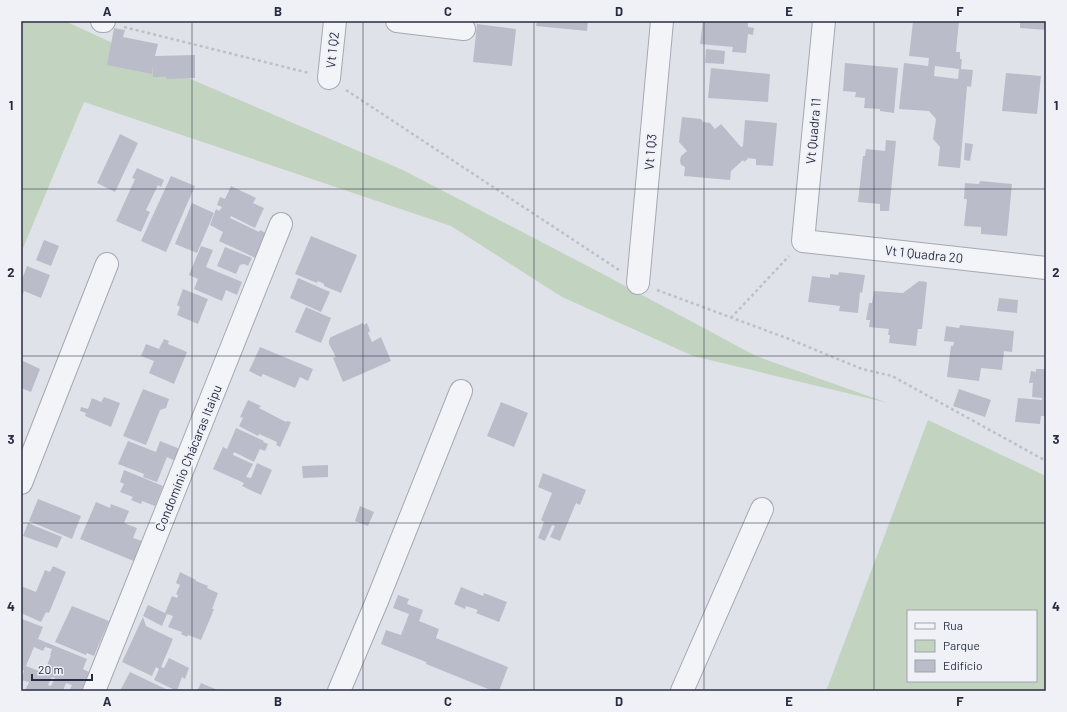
<svg xmlns="http://www.w3.org/2000/svg" width="1067" height="712" viewBox="0 0 1067 712" font-family="Barlow,sans-serif">
<style>
.green{fill:#c2d4c0;fill-rule:evenodd}
.building{fill:#babdc9;fill-rule:evenodd}
.lines{fill:none;stroke-linecap:round;stroke-linejoin:round}
.minor-casing{stroke:#a5a8b3;stroke-width:24}
.path{stroke:#bec0c8;stroke-width:2.5;stroke-dasharray:3 3;stroke-linecap:butt}
.minor{stroke:#f3f4f7;stroke-width:22}
.grid{fill:none;stroke:#282d41;stroke-width:1;stroke-opacity:0.55}
.labels{text-anchor:middle;stroke-width:4;stroke-linejoin:round;paint-order:stroke}
.street-label{font-size:13px;fill:#282d41;stroke:#eff1f7}
.neatline{fill:none;stroke:#282d41;stroke-width:1.5}
.grid-label{font-size:13px;text-anchor:middle;font-weight:bold;fill:#282d41}
</style>
<rect width="100%" height="100%" fill="#e0e2e9"/>
<path class="green" d="M21 21H65L193 80 403 170 601 273 756 356 888 403 693 356 562 297 451 226 84 102 21 253Z
M928 420 1046 476V691H826ZM908 611H1036V681H908Z"/>
<path class="building" d="M537 21H588L587 31 536 26Z
M703 21H748V27L754 28 753 35 748 34 746 53 732 52 733 47 700 44Z
M913 21H959L956 52H960V59H962L961 69 973 70 971 87 967 86 960 168 938 166 940 147 933 139 936 119 929 111 899 109 904 63 928 66 929 58 909 56ZM935 66 959 69 958 79 934 76Z
M1020 21H1046V30L1020 28Z
M477 24 516 29 512 66 473 62Z
M114 28 125 30 123 37 158 44 155 56 195 55V78L167 79 166 77H153V66L152 74 107 65Z
M706 49 725 51 724 64 705 63Z
M845 63 898 68 894 113 880 111V109L864 108 865 98 855 97 856 92 843 91Z
M711 68 770 74 768 102 708 98Z
M1006 73 1041 76 1037 114 1002 111Z
M682 117 701 119 703 122 710 123 715 129 721 124 741 147 743 146 745 120 777 123 773 166 756 165V159L747 158 748 159 744 162 743 160 731 171 730 180 684 176 685 167 681 165 680 161 681 156 687 151 679 142Z
M120 134 138 143 115 192 97 183Z
M886 140 896 141 889 211H880V204L858 202 863 156H865L866 149 885 151Z
M965 143 973 144 970 161 964 160Z
M137 168 164 180 161 187 158 185 146 210 150 212 141 232 116 221 135 179 132 178Z
M171 176 195 186 166 252 141 241Z
M980 181 1012 184 1007 236 981 234V227L964 226 967 199H964L965 183 979 184Z
M231 186 256 198 253 203 264 208 255 228 231 216 230 218 259 232 260 230 270 235 260 260 219 241 223 232 210 225 216 209 219 211 222 207 217 205 220 197 225 199Z
M192 203 214 213 197 253 175 244Z
M311 236 357 255 341 293 324 286V284L318 281 317 283 295 274Z
M44 240 59 246 51 266 36 260Z
M201 246 213 250 206 267 242 282 237 295 226 290 222 301 194 289 198 279 189 275Z
M225 247 252 258 248 266 244 264 240 265 236 274 217 266Z
M27 266 50 275 41 298 24 291 22 297 21 296V282Z
M839 272 865 275 862 293 860 292 858 313 839 311 840 306 808 302 812 276 830 278V274L838 275Z
M298 278 330 292 321 312 290 298Z
M919 281 927 282 922 329H918L916 346 889 343 890 335H888L889 329 869 327 870 320H866L869 303H872L874 291 903 293Z
M183 289 208 299 198 324 177 315 180 307 177 305Z
M999 298 1018 300 1017 313 997 311Z
M306 307 331 318 321 343 295 332Z
M363 323 364 325 367 323 370 331 368 333 372 342 381 337 391 361 343 382 333 358 336 357 329 344V340L331 337Z
M960 325 1014 331 1012 352 1004 351 1002 370 981 368 979 381 947 377 951 346H953L954 342 944 341 946 326 959 328Z
M164 339 169 341 168 344 187 352 174 384 149 373 154 361 141 356 146 344 159 349Z
M260 347 313 369 308 381 300 377 295 388 263 374 261 377 249 371Z
M21 360 40 369 31 392 21 388Z
M1036 369H1046V416H1041L1040 424 1015 422 1018 398 1042 400V398L1032 397 1033 383H1029L1031 371 1036 372Z
M143 389 169 399 166 408 160 410 146 445 123 436Z
M959 389 991 400 985 417 953 406Z
M104 397 120 403 111 427 85 416 86 413 80 411 81 407 88 409 92 398 101 402Z
M248 400 261 406 259 408 286 422 287 421 291 422 280 447 276 445 277 442 259 434 258 436 239 426 243 418 240 417Z
M501 402 528 413 514 447 487 436Z
M236 428 264 441 263 442 268 444 265 451 260 449 254 462 234 452 233 455 253 464 246 477 251 478 257 463 272 470 261 495 242 486 244 483 213 469 223 447 227 449Z
M128 441 156 452 160 441 180 449 175 461 167 457 157 482 143 477 144 474 118 464Z
M328 465V477L303 478 302 466Z
M124 470 163 486 155 506 142 501 141 504 131 500 133 497 120 492 124 484 120 482Z
M543 473 586 490 580 505 576 503 560 541 550 537 555 526 552 525 545 541 538 538 544 522 541 520 552 493 538 487Z
M38 499 81 516 72 539 29 521Z
M96 502 110 508 111 504 129 511 124 523 137 528 133 538 145 542 136 562 80 539Z
M360 506 374 512 368 526 355 521Z
M28 523 62 537 57 548 23 536Z
M53 566 66 572 49 613 46 612 41 622 21 613V586L36 592 45 570 50 572Z
M180 572 196 580V581L208 586 207 588 218 593 212 609H214L212 614 201 640 188 635 187 637 181 634 182 632 168 627 173 616 167 614 162 626 143 616 148 605 165 613 172 596 177 598 178 595 176 594 180 585 176 583Z
M461 587 483 596 484 593 507 602 499 622 476 613 478 610 466 606 465 609 454 604Z
M398 595 409 599 407 604 423 610 419 621 439 629 436 638 508 667 499 691H493L426 664V662L381 644 386 630 401 635 409 614 393 608Z
M72 606 109 621 94 656 87 653 86 655 55 642Z
M143 617 146 626 173 639 161 667 164 668 169 658 189 668 185 679 182 677 177 691 154 680 159 669 156 667 152 676 122 662Z
M22 619 43 627 38 639 87 659 83 669 89 672 82 689 83 691H69L72 685 66 683 63 691H25L29 682 21 680 24 671 21 669ZM34 647 43 651 45 647 52 649 50 655H51L44 673 26 666ZM52 677 55 678 51 686 48 685Z
M130 672 170 691H120Z
M201 683 220 691H197Z"/>
<g class="lines">
<g class="minor-casing">
<path id="minor" d="M102 21H104
M397 21 464 29
M824 21 803 241 1046 268
M329 78 335 21
M638 283 662 21
M21 483 107 264
M94 691 281 224
M339 691 377 601 461 391
M682 691 762 509"/>
</g>
<path class="path" d="M124 27 309 73
M346 90 619 270
M657 290 789 339 862 369 892 376 1046 461
M731 318 789 256"/>
<use href="#minor" class="minor"/>
</g>
<path class="grid" d="M192 21V691M363 21V691M534 21V691M704 21V691M874 21V691M21 189H1046M21 356H1046M21 523H1046"/>
<g class="labels">
<g class="street-label">
<text transform="translate(332 50) rotate(-84)" y="5">Vt 1 Q2</text>
<text transform="translate(813 131) rotate(-85)" y="5">Vt Quadra 11</text>
<text transform="translate(650 152) rotate(-85)" y="5">Vt 1 Q3</text>
<text transform="translate(924 254) rotate(6)" y="5">Vt 1 Quadra 20</text>
<text transform="translate(188 458) rotate(-68)" y="5">Condomínio Chácaras Itaipu</text>
</g>
</g>
<rect width="1067" height="712" fill="none" stroke="#eff1f7" stroke-width="44"/>
<rect x="907" y="610" width="130" height="72" fill="#eff1f7" stroke="#9fa3ae"/>
<rect x="915" y="623" width="20" height="6" fill="#f3f4f7" stroke="#9fa3ae"/>
<text x="943" y="630" font-size="12" fill="#282d41">Rua</text>
<rect x="915" y="640" width="20" height="12" fill="#c2d4c0" stroke="#9fa3ae"/>
<text x="943" y="650" font-size="12" fill="#282d41">Parque</text>
<rect x="915" y="660" width="20" height="12" fill="#babdc9" stroke="#9fa3ae"/>
<text x="943" y="670" font-size="12" fill="#282d41">Edifício</text>
<path d="M32 674v6h60v-6" fill="none" stroke="#282d41" stroke-width="2"/>
<text x="38" y="674" font-size="12" fill="#282d41" stroke="#eff1f7" stroke-width="3" paint-order="stroke">20 m</text>
<rect x="22" y="22" width="1023" height="668" class="neatline"/>
<g class="grid-label">
<text x="107" y="16">A</text>
<text x="278" y="16">B</text>
<text x="448" y="16">C</text>
<text x="619" y="16">D</text>
<text x="789" y="16">E</text>
<text x="960" y="16">F</text>
<text x="11" y="110">1</text>
<text x="1056" y="110">1</text>
<text x="11" y="277">2</text>
<text x="1056" y="277">2</text>
<text x="11" y="444">3</text>
<text x="1056" y="444">3</text>
<text x="11" y="611">4</text>
<text x="1056" y="611">4</text>
<text x="107" y="706">A</text>
<text x="278" y="706">B</text>
<text x="448" y="706">C</text>
<text x="619" y="706">D</text>
<text x="789" y="706">E</text>
<text x="960" y="706">F</text>
</g>
</svg>
